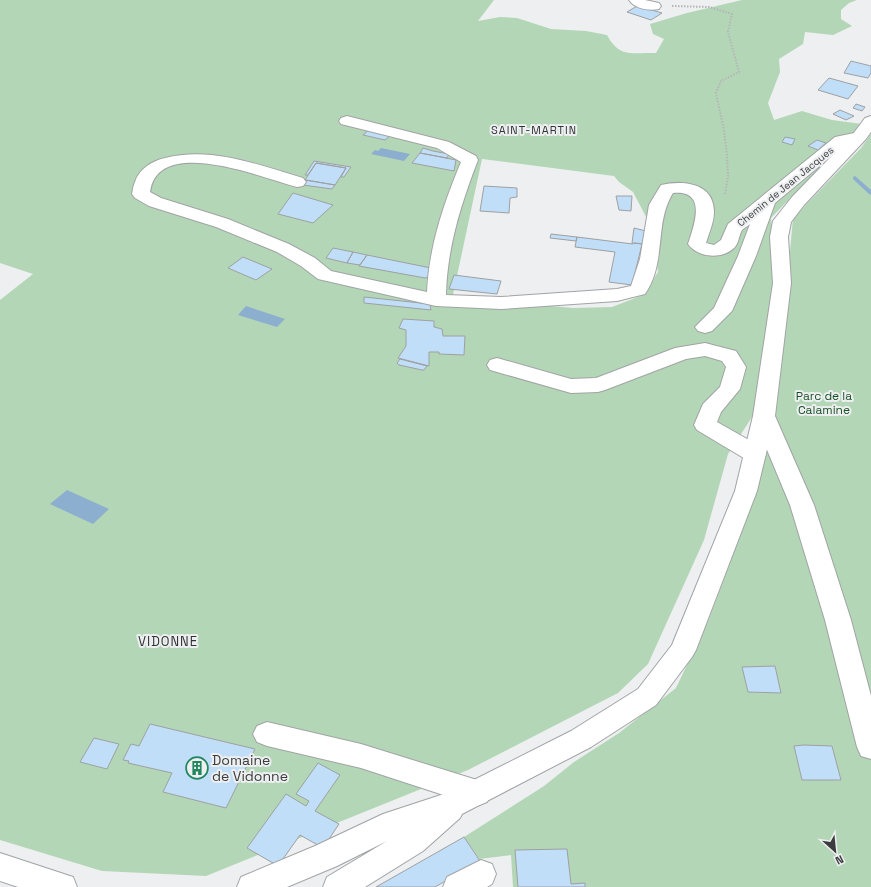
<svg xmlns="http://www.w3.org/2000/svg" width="871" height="887" viewBox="0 0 871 887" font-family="'Space Grotesk',sans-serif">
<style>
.green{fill:#b3d7b6;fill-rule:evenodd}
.water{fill:#8caecf}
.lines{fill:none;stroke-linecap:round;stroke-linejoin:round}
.stream{fill:#8caecf;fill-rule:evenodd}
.building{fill:#c1def9;stroke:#9ea0a2}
.minor-casing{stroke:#a1a3a5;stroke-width:2}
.major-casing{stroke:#a1a3a5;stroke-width:2}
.path{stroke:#b3b5b6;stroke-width:2;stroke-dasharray:1.5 1.5;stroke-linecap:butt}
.minor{fill:#fff;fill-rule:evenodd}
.major{fill:#fff;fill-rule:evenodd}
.labels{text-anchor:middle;stroke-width:4;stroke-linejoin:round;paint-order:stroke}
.far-street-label{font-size:10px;fill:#3b3c3d;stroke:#edeff1}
.far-neighbourhood-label{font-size:11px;letter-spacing:1px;fill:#303233;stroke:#edeff1}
.park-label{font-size:12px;fill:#1a5126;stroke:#edeff1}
.neighbourhood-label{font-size:13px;letter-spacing:1px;fill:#303233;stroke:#edeff1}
.near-poi-label{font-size:14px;fill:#3b3c3d;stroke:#edeff1;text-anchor:start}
</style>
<rect width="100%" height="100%" fill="#edeff1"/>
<path class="green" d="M0 0H494L478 21 500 17 517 18 551 29 586 31 607 35C620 59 632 52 656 53L664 39 653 34 650 24 687 13 742 0H857L849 3 841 10V19L852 26 833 35 805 32 803 44 779 59 780 72 768 103 774 120 802 111 832 120 862 124 771 218 775 286 754 414 728 454 704 540 648 664 618 693 468 770 206 876 102 871 0 840V300L33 274 0 263ZM482 159 614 176 619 182 633 192 653 230 658 272 643 295 612 307 573 308 540 305 508 309 451 304Z
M871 134V887H513L511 855 479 859 464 837 544 786 574 762 619 733 676 688 708 621 744 526 775 420 793 218 861 148Z"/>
<path class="water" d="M381 148 410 154 404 161 371 154 375 150 378 151Z
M246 306 285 319 277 327 238 315Z
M67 490 109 509 93 524 50 504Z"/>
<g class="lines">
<path class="stream" d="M855 176 871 190V195L869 194 853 179V177Z"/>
</g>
<path class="building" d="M639 5 655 11 662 13 651 20 627 12Z
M851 61 871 66V73L868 78 844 73Z
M829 78 858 86 848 99 818 90Z
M856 104 865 107 862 111 853 108Z
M840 110 854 116 846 120 833 114Z
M370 129 392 134 385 140 363 135Z
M785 137 795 139 792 145 782 142Z
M817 140 826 143 818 150 808 146Z
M423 148 433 151 449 154 447 158 420 153Z
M420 153 456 160 454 171 412 163Z
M314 161 351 167 344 177H341L346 168 316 163 308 175H305Z
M316 163 346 168 335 185 305 180Z
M306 180 335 185 332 189 303 185Z
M484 186 517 188V197L510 198 509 213 480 211Z
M293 193 333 205 313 223 278 214Z
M616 196H632L631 211 619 210Z
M634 228 650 232 648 244 632 243Z
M551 234 577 237 576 241 550 238Z
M577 237 633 244 634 243 642 244 632 285 609 282 615 252 575 247Z
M333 248 353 252 347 263 326 258Z
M353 252 367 255 360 265 347 263Z
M367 255 431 268 429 277 425 278 359 266Z
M243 257 272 269 256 280 228 268Z
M454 275 501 281 497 294 449 289Z
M364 297 430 304 431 310 364 303Z
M403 319 434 321V327L442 329 443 336H465L464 355 439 354V352H429V366L398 358 406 346V330L399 328Z
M400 359 427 366 424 370H422L399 365 397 363Z
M775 666 781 693 748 692 742 667Z
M150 724 255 749 226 808 163 792 172 773 128 763 129 761 123 760 131 744 139 746Z
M94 738 119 744 107 769 80 762Z
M804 745 832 746 841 780H802L794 746Z
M318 763 340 775 315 811 339 824 323 848 300 835 278 866 247 848 286 794 306 806 309 801 296 794Z
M464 837 480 861 435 887H376Z
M567 849 571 884 585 883V887H518L515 850Z"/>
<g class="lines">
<g class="minor-casing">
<path id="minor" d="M629 0H645L659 3 661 6 659 9C649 11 635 9 629 0Z
M347 116 449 142 476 156 478 160C461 204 447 248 446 295L501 297 617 289 631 286 640 259 649 205 661 185C682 180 714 182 714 212 714 222 709 233 706 243L714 245 721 240 728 224 835 137 859 132 865 134 867 137 865 140 846 144 775 203 756 256 732 311 712 331 705 333 698 331 695 327 714 308 738 256 750 224C748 226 744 228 742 230 739 235 739 242 735 247 723 260 698 258 688 244 694 225 708 190 673 193 654 223 667 262 645 294L617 301 501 309 436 306 318 279 301 266 277 252 216 227 149 206 135 198 132 194C133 190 133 186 135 182 139 169 152 161 165 158 212 146 258 165 303 178L306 182 303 186 297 187C265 179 158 134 150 192L161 198 228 219 289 244 315 258 331 271 427 292C429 246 444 203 461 162L437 148 341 124 339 121 341 118Z
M705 343 736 351 746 367 740 389 721 412 717 422 763 448 766 454 763 460 755 462 747 460 697 430 694 425 703 404 720 387 726 367 722 361 705 356 686 359 605 390 598 392 571 393 490 370 487 365 490 360 497 358 571 379 596 378 675 348Z
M764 409 772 411 775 416 814 505 851 620 871 696V759L861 756 857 747 825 620 790 505 753 416 756 411Z
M267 722 361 744 477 780 487 784 491 793 487 802 477 806 361 768 267 746 257 742 253 734 257 726Z
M481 860 492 864 496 874 492 884 487 887H443L447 877Z"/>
</g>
<g class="major-casing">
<path id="major" d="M871 116V132L865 140 804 205 791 222 788 237 791 283 775 416 757 491 696 650 692 657 656 705 591 747 462 814 460 818 423 851 365 887H323L327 877 387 841 337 866 287 887H237L241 877 315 846 383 814 450 792 571 731 638 689 672 645 735 491 753 416 773 283 770 237 773 221 792 197 853 134 865 118Z
M0 853 73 877 77 887H18L0 881Z"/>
</g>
<path class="path" d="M672 6 709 7 732 14 728 32 739 72 721 81 716 93 724 130 727 156 728 176 725 195"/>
<use href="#minor" class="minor"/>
<use href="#major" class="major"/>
</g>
<defs>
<g id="building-ring" transform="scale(1.15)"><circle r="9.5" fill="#edeff1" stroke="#22865f" stroke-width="1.5"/><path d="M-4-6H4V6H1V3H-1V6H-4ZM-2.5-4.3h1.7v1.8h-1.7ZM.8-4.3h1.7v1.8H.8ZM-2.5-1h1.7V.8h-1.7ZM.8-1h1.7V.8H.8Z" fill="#22865f"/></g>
</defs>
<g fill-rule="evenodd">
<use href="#building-ring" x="197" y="768"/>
</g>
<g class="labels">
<g class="far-street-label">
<text transform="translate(785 186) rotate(-39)" y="4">Chemin de Jean Jacques</text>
</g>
<g class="far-neighbourhood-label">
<text x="534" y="134">SAINT-MARTIN</text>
</g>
<g class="park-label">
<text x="824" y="400">Parc de la<tspan x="824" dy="14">Calamine</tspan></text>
</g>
<g class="neighbourhood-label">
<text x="168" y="646">VIDONNE</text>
</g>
<g class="near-poi-label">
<text x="212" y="765">Domaine<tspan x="212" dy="16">de Vidonne</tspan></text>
</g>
</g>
<g transform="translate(835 851) rotate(153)" stroke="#edeff1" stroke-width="3" paint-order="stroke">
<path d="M0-3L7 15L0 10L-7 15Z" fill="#3b3c3d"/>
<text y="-6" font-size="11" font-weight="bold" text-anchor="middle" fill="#3b3c3d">N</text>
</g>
</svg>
